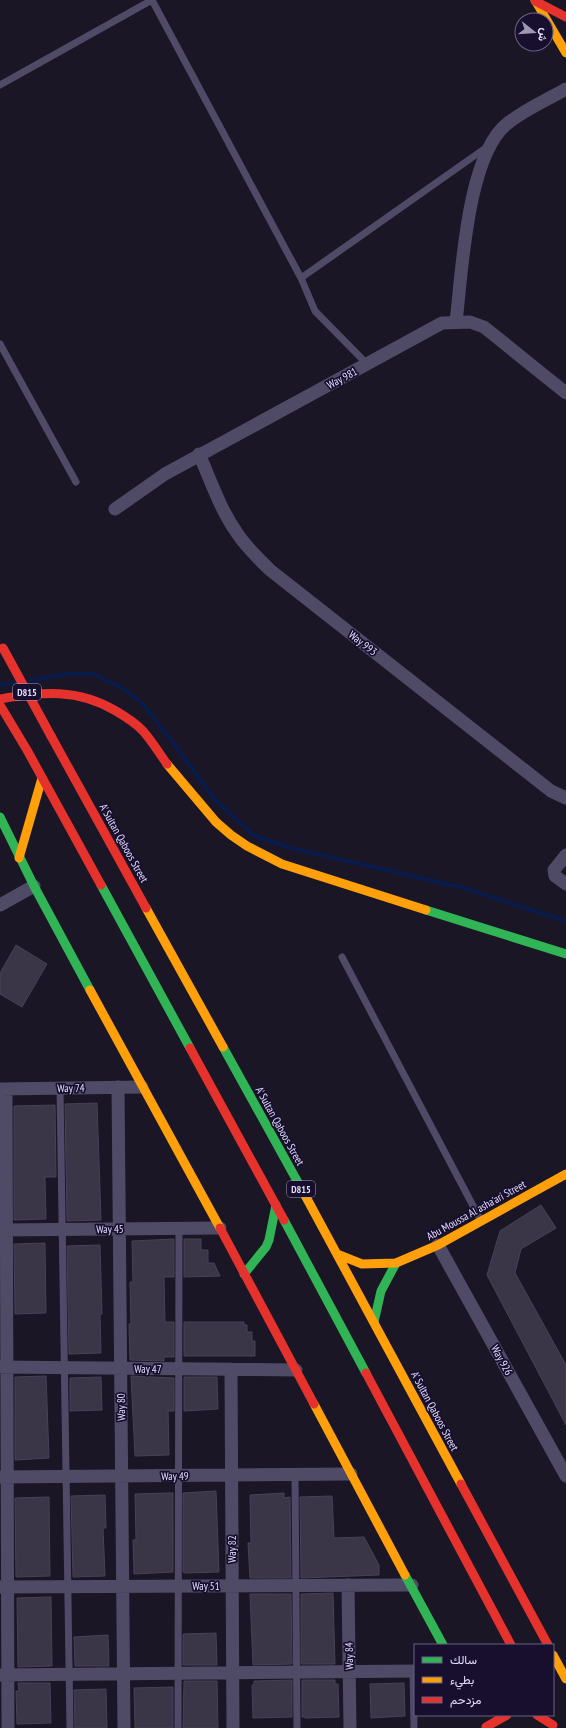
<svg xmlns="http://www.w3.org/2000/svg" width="566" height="1728" viewBox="0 0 566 1728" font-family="'PT Sans Narrow',Vazirmatn,sans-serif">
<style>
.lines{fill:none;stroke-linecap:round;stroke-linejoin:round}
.stream{stroke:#091b4b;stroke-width:4}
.building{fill:#3a3547;stroke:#48415a}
.lane{stroke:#4f4b67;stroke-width:7}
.street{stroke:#4f4b67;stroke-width:13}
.fast{stroke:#30b455;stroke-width:9}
.slow{stroke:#ff9f0a;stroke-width:9}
.jam{stroke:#e5322d;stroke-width:9}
.jam-bridge{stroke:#e5322d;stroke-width:9}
.labels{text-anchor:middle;stroke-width:3.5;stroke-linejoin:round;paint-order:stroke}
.shield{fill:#170f2d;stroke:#a69ec0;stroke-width:1}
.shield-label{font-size:10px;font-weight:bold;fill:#e3dcff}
.street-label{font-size:11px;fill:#e3dcff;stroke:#170f2d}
</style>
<rect width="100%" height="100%" fill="#1a1626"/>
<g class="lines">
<path class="stream" d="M29 681 66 674H94L122 688 141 702 168 736 215 800 255 836 291 848 464 888 566 921
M0 685 15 683"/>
</g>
<path class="building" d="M16 945 47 964 22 1007 0 994V973Z
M97 1103 101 1220 67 1221 65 1104Z
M55 1105 56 1177H45V1179L46 1219 14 1220V1106Z
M541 1205 556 1228 521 1249 515 1273 566 1365V1425L487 1275 500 1231Z
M174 1239V1277H164L165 1322H174V1357H164V1361L130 1360 129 1324H131L130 1282H133L132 1241Z
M184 1239H201V1250H208V1263H214L220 1276 184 1277Z
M45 1243 46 1313 15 1314 14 1244Z
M100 1245 102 1314H100L101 1353 69 1354 67 1246Z
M184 1322H244V1325H247V1332H252V1341H255V1356H184Z
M46 1376 49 1458 15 1460V1377Z
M131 1376 174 1378V1411H168L169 1455 135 1456Z
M101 1377 102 1410 70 1411V1378Z
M184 1377H217L218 1409 184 1411Z
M216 1491 219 1572 185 1573 183 1572V1493Z
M169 1493H173V1572L134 1574 133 1540H136L135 1494Z
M284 1493V1498L290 1497 291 1578H250L248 1543H251L250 1495Z
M105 1495 106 1528H103L105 1576 73 1577 71 1496Z
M332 1496 334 1538 364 1537 379 1565V1575L301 1578 300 1497Z
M49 1497 50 1576 16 1577 15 1498Z
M333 1593 335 1664H301V1594Z
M250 1594H291L292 1664 253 1665Z
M51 1597 52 1666 18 1667 17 1598Z
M216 1633 217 1665H183V1634Z
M108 1635 109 1666H75L74 1637Z
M292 1680V1717L253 1718 252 1685H254V1681Z
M302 1680H335V1684H338L339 1717 305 1718V1717H302Z
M184 1681H217L218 1728H183Z
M18 1683H50L51 1723 17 1724 16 1691H19Z
M404 1683 405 1716 371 1718 370 1684Z
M173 1687V1728H135L134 1688Z
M106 1689 107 1728H75L74 1690Z"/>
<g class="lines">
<path class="lane" d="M152 0 301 278 487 147
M0 85 152 0
M301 278 315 311 367 364
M0 344 76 482
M342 957 481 1221
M60 1088 70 1728
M295 1475 297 1728
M413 1671 414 1728
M178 1728 179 1229"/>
<path class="street" d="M456 322C462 272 467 154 508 123 526 109 547 100 566 89
M199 454C211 481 220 509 237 533 246 547 258 558 270 570L551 791 566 798
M115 509 165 474 442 323 470 322 484 327 566 393
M566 855 554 870 555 876 566 884
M0 905 34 886
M118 1087 124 1728
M0 1089 142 1087
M6 1089 8 1728
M0 1230 220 1228
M438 1245 566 1476
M0 1367 296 1370
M231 1369 233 1728
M0 1477 351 1474
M348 1585 350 1728
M0 1587 412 1585
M0 1675 415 1671"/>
<path class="fast" d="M0 817 34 886 90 990
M101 885 190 1048
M426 910 566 954
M223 1047 306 1197
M284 1220 366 1373
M244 1274 266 1247 269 1240 276 1205
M374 1322 381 1291 396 1263
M405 1575 443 1645"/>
<path class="slow" d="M535 0 566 53
M167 764 216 822 231 835 247 846 282 864 426 910
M19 858 42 778
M146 908 223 1047
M90 990 220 1228
M306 1197 461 1484
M337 1254 362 1264 396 1263 438 1245 566 1174
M314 1404 405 1575
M553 1655 566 1679"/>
<path class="jam" d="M535 1 566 17
M0 699C43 692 77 688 116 711 126 717 136 723 143 731 152 741 159 753 167 764
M0 705 27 750 101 885
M51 736 146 908
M190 1048 284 1220
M220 1228 314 1404
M366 1373 511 1645
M461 1484 548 1645
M537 1715 553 1725
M486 1727 507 1715"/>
<path class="jam-bridge" d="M3 648 51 736"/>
</g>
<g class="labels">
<g class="shield">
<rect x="13" y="684" width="28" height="16" rx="3"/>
<rect x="287" y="1181" width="28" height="16" rx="3"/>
</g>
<g class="shield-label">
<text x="27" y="696">D815</text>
<text x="301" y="1193">D815</text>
</g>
<g class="street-label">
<text transform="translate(342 378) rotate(-28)" y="4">Way 981</text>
<text transform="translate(363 643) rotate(38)" y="4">Way 993</text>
<text transform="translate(124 843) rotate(61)" y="4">A' Sultan Qaboos Street</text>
<text transform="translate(71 1088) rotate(-1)" y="4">Way 74</text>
<text transform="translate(280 1126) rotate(61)" y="4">A' Sultan Qaboos Street</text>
<text transform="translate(476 1210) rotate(-29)" y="4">Abu Moussa Al asha'ari Street</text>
<text transform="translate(110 1229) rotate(-1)" y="4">Way 45</text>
<text transform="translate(502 1360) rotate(61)" y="4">Way 926</text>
<text x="148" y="1373">Way 47</text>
<text transform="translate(121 1407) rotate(-91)" y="4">Way 80</text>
<text transform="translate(435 1411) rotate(62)" y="4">A' Sultan Qaboos Street</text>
<text transform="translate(175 1476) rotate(-1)" y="4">Way 49</text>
<text transform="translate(232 1549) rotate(-90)" y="4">Way 82</text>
<text x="206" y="1590">Way 51</text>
<text transform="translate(349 1656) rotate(-91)" y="4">Way 84</text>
</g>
</g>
<rect x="414" y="1644" width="140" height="72" fill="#170f2d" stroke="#696181"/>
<rect x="422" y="1657" width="20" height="6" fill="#30b455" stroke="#696181"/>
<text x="450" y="1664" font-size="12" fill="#e3dcff">سالك</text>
<rect x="422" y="1677" width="20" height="6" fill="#ff9f0a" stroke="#696181"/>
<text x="450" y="1684" font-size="12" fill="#e3dcff">بطيء</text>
<rect x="422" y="1697" width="20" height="6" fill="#e5322d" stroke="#696181"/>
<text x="450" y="1704" font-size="12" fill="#e3dcff">مزدحم</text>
<g transform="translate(534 32) rotate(107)"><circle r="19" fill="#170f2d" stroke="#696181"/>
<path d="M0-3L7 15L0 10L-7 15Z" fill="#9d97b3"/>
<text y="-6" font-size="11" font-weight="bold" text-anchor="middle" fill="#e3dcff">ش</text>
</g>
</svg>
